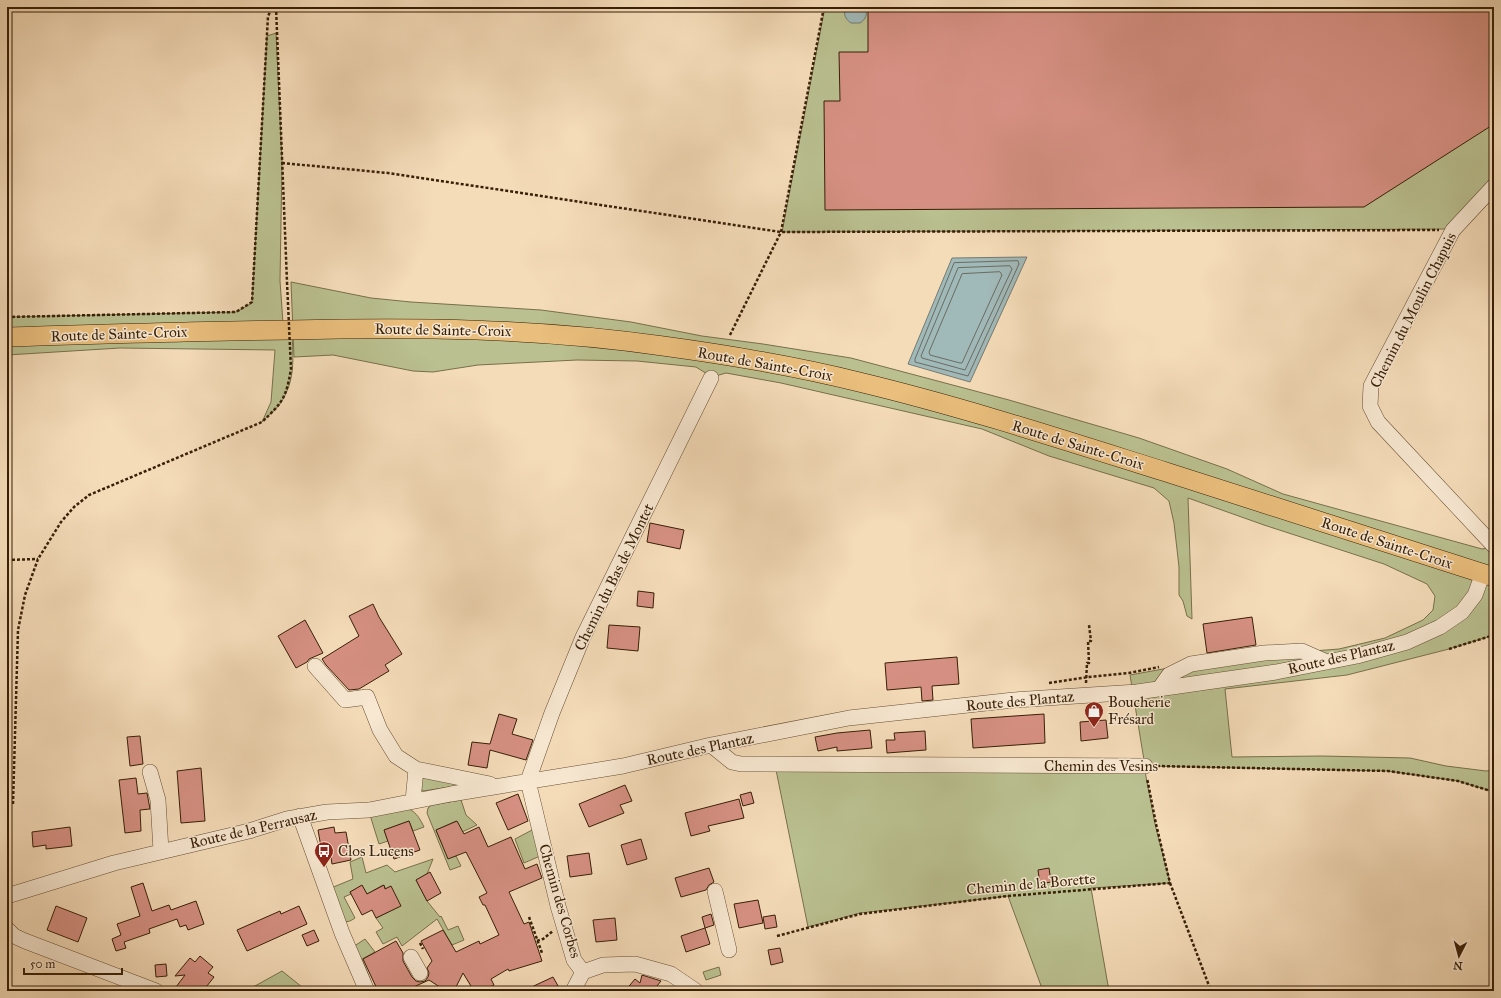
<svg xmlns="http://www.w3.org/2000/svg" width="1501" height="998" viewBox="0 0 1501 998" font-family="'IM FELL Great Primer',serif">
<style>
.green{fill:#bac090;stroke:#78704b}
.water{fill:#a0b9b9;stroke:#767b71}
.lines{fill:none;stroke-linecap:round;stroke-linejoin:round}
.shore{stroke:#6c6c60;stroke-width:1}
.building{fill:#d69083;stroke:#371f06}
.minor-casing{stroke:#664e33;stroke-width:16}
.major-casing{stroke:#371f06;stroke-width:20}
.path{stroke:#371f06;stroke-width:2.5;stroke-dasharray:3 2;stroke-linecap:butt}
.minor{stroke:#f8e8d2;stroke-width:15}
.major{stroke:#eabe7c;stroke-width:19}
.path-bridge{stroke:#371f06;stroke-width:2.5;stroke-dasharray:3 2;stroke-linecap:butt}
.labels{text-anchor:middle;stroke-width:3;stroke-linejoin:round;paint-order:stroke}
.street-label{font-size:15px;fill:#371f06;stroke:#f8e8d2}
.poi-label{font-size:15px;fill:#371f06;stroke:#f8e8d2;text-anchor:start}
</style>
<rect width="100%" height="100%" fill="#f5dcb9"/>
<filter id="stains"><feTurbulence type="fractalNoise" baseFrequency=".005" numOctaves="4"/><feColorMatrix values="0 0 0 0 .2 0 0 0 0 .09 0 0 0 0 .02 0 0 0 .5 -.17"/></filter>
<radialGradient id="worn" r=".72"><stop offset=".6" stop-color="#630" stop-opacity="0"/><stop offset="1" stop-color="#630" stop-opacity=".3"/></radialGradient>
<path class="green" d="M825 7H1494V184L1452 229 782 232Z
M276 33 282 163 280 281 283 323 7 328V317L236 312 252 303 267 36Z
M291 282 371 298 411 302 541 310 631 322 702 336 763 344 851 358 1009 400 1139 438 1227 469 1283 494 1482 549 1494 547V635L1449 649 1347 675 1225 689 1232 757 1322 756 1410 758 1446 766 1486 771 1494 770V792L1458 781 1388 771 1145 766 1130 675 1174 667 1313 651 1339 649 1385 638 1423 620 1433 610 1435 596 1427 584 1384 564 1264 525 1188 498 1192 619 1187 616 1183 601 1179 595V567L1174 523 1169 501 1154 488 1049 456 982 429 781 383 726 373 712 377 696 367 637 361 577 360 478 365 433 372 413 371 333 355 294 357Z
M292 331C293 359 296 380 280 404 275 411 267 416 262 422L271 402 275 350 120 348 7 355V344Z
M775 765 1144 766 1155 824 1170 883 1091 888 1109 991H1043L1008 896 860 913 808 927Z
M422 776 456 780V786L423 791 420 787Z
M461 800 466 815 477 825 462 832 456 821 436 830 448 858 456 856 461 866 450 870 427 813 428 808 432 805Z
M409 809C417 813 420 819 424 827L413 831 409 821 384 830 388 841 379 844 370 815Z
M534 829 540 856 524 863 515 839Z
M362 857 366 873 387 865 395 872 433 859 427 874 416 880 427 901 440 917 441 916 448 930 458 926 464 940 452 945 437 919 402 946 397 937 383 944 376 932 383 928 376 918 400 906 383 885 367 894 362 886 350 892 351 894 344 897 355 918C349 922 347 923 342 919L331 888 353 879 350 862Z
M365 939 375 952 362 959 371 981H368L353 947Z
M719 967 721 975 706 980 703 972Z
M282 971 307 991H246Z"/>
<path class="water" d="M846 7H865C868 14 866 19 860 23H851C845 19 843 14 846 7Z
M1027 257 970 382 908 364 952 258Z"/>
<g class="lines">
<path class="shore" d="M1018 261 1019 264 968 376 915 362V359L954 263Z
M1010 266 1012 269 965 370 922 358 921 356 958 268Z
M1000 272 1002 275 962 363H960L930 355 929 352 962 274Z"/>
</g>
<path class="building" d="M868 7H1494V124L1364 207 825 210 824 101H840L839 52H868Z
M650 523 684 530 680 549 647 542Z
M638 591 654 593 653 608 637 606Z
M373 604 379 617 402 654 385 665 389 671 359 689 349 690 326 665 322 659 359 636 349 616Z
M1252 617 1256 645 1207 653 1203 624Z
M305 620 323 653 309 659 307 662 296 668 278 636Z
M609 625 640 627 638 651 607 648Z
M957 657 959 684 932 686 933 700 922 701 921 687 887 690 885 663Z
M499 714 517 719 512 734 533 740 526 760 490 750 487 768 468 765 472 742 490 744Z
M1044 714 1045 743 973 748 971 719Z
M1106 720 1108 738 1081 741 1080 722Z
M870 730 872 748 837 751V747L818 751 815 737 837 733Z
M925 731 926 750 887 753 886 740H895L894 733Z
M140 736 143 764 130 766 127 737Z
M201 768 205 821 181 823 177 771Z
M136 778 138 794 147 793 150 809 140 810 141 831 125 833 119 780Z
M625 785 632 801 620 805 624 813 589 827 579 804Z
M751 792 754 803 743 806 740 795Z
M518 794 528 821 508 830 496 803Z
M739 799 744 818 708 826 710 831 691 836 685 813Z
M409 821 420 850 394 859 384 830Z
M457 821 464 834 479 827 488 847 511 837 525 869 537 864 542 878 509 892 524 924 529 922 542 961 509 971 508 969 491 979 494 985 483 991H474L463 973 454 991H446L429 980 407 990 405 986 395 991H378L363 959 396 941 403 953V961L412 977 416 981 420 982 425 981 428 977 429 973 427 968 432 961 421 941 443 930 456 952 479 941 480 944 499 935 485 905H483L479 897 487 893 466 852 448 859 436 830Z
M70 827 72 846 46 849V845L33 847 32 832Z
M334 827 335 833 346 832 351 860 332 864 329 846 321 847 318 830Z
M641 839 647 859 627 865 621 845Z
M589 853 592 874 570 877 567 856Z
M709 868 714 882 709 885 706 890 681 897 675 878Z
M1049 868 1051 882 1040 884 1038 870Z
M430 872 441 893 427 901 416 880Z
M143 883 152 911 169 905 171 910 196 901 204 924 188 930 186 925 180 927 177 919 149 929 150 933 124 942 126 948 116 951 112 939 121 935 117 924 140 916 131 887Z
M362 885 367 894 384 885 385 889 391 886 401 906 376 918 372 910 362 915 350 892Z
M758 900 763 923 739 928 734 904Z
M56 906 87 918 78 942 47 930Z
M299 906 307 924 247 951 237 930 280 911 281 914Z
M711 914 714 925 705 928 702 917Z
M775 915 777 927 765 929 763 917Z
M615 918 617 940 596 942 593 920Z
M705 928 710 944 686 952 681 936Z
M314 930 319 941 307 946 302 935Z
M780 948 783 962 771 965 768 950Z
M200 956 213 967 208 973 214 977 203 991H173L185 975 175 976 190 958 195 962Z
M166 964 167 976 156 977 155 965Z
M642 975 661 981 653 991H625L635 979 640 983Z
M553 977 561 991H523Z"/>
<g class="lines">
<g class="minor-casing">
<path id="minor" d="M1494 186 1453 230 1371 386 1370 406 1378 422 1494 546
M315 666 345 700 367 697 380 730 396 756 416 769 413 801
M1159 689 1169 675 1191 664 1264 653 1302 651 1327 662
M711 745 732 762 741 764 1145 766
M416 769 490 784
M150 772 158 800 161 851
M528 781 552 713 583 637 711 378
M528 781 558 906 574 960 583 972 603 965 635 964 671 974 696 991
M300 816 342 933 367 991
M715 891 729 950
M7 896 114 863 249 831 287 819 327 812 369 810 451 794 623 766 711 745 849 718 1014 700 1137 692 1276 672 1357 656 1407 642 1440 627 1462 612 1475 595 1483 573
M7 929 14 936 25 941 156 991
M411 957 420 973
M573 991 583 972"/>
</g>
<g class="major-casing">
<path id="major" d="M7 337C101 334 195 331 290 330 414 327 539 328 663 346 729 355 795 366 859 382 963 407 1064 440 1166 472 1276 507 1385 542 1494 577"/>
</g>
<path class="path" d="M276 7 287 282
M282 163 388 173 781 232 1439 230
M7 317 236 312 252 302 268 16 273 7
M730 335 781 232 824 7
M7 560 38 559
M1449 649 1494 635
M1049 683 1089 677 1129 673 1159 667
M1086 683 1087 663H1089L1088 641H1091L1089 625
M1157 766 1388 771 1458 781 1494 792
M13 804 18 630 25 595 38 559 61 522 74 507 89 495 262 422C283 402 286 398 291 369
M1170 883 1211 991
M529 917 542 953
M777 936 860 914 1008 896 1170 883 1156 824 1147 778
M537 941 543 939 553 931
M420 943 423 949
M323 991 324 989"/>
<use href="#minor" class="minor"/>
<use href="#major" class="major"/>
<path class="path-bridge" d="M287 282 291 369"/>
</g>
<defs>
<g id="shop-pin" transform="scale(1)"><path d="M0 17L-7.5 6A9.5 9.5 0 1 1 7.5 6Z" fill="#8f2418" stroke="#f8e8d2"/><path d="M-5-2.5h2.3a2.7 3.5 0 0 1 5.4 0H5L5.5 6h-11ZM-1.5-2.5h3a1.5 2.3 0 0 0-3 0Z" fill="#fff"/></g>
<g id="bus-pin" transform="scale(1)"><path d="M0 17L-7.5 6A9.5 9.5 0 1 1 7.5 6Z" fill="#8f2418" stroke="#f8e8d2"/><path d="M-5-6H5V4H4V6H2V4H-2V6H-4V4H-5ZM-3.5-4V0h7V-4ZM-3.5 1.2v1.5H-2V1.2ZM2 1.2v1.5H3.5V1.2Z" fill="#fff"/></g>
</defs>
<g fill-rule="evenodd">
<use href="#shop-pin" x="1094" y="711"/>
<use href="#bus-pin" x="324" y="851"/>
</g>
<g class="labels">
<g class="street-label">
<text transform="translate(1413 310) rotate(-63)" y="5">Chemin du Moulin Chapuis</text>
<text transform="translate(443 330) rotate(1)" y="5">Route de Sainte-Croix</text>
<text transform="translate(119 334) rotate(-2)" y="5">Route de Sainte-Croix</text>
<text transform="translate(765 364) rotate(10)" y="5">Route de Sainte-Croix</text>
<text transform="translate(1078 445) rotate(17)" y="5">Route de Sainte-Croix</text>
<text transform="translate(1387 543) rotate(18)" y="5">Route de Sainte-Croix</text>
<text transform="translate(614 577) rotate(-64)" y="5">Chemin du Bas de Montet</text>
<text transform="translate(1341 657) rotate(-13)" y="5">Route des Plantaz</text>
<text transform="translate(1020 701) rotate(-5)" y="5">Route des Plantaz</text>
<text transform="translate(700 749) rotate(-12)" y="5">Route des Plantaz</text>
<text x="1101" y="771">Chemin des Vesins</text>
<text transform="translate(253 829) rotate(-13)" y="5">Route de la Perrausaz</text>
<text transform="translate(1031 884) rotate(-5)" y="5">Chemin de la Borette</text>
<text transform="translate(560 901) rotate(74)" y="5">Chemin des Corbes</text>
</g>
<g class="poi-label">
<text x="1108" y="707">Boucherie<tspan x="1108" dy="17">Frésard</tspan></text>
<text x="338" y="856">Clos Lucens</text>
</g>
</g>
<rect width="1501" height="998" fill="none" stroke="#f5dcb9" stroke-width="24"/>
<rect x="8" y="8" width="1485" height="982" fill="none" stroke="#371f06" stroke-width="2"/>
<rect x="12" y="12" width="1477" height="974" fill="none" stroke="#371f06"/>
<g transform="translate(1459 956) rotate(186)" stroke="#f8e8d2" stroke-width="3" paint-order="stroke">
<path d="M0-3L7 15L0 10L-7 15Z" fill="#371f06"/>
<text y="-6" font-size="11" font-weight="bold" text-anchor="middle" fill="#371f06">N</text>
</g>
<path d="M24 968v6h98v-6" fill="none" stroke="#371f06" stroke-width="2"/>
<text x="30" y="968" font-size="12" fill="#371f06" stroke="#f8e8d2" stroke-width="3" paint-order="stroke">50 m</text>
<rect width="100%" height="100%" filter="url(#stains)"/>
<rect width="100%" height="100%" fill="url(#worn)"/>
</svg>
